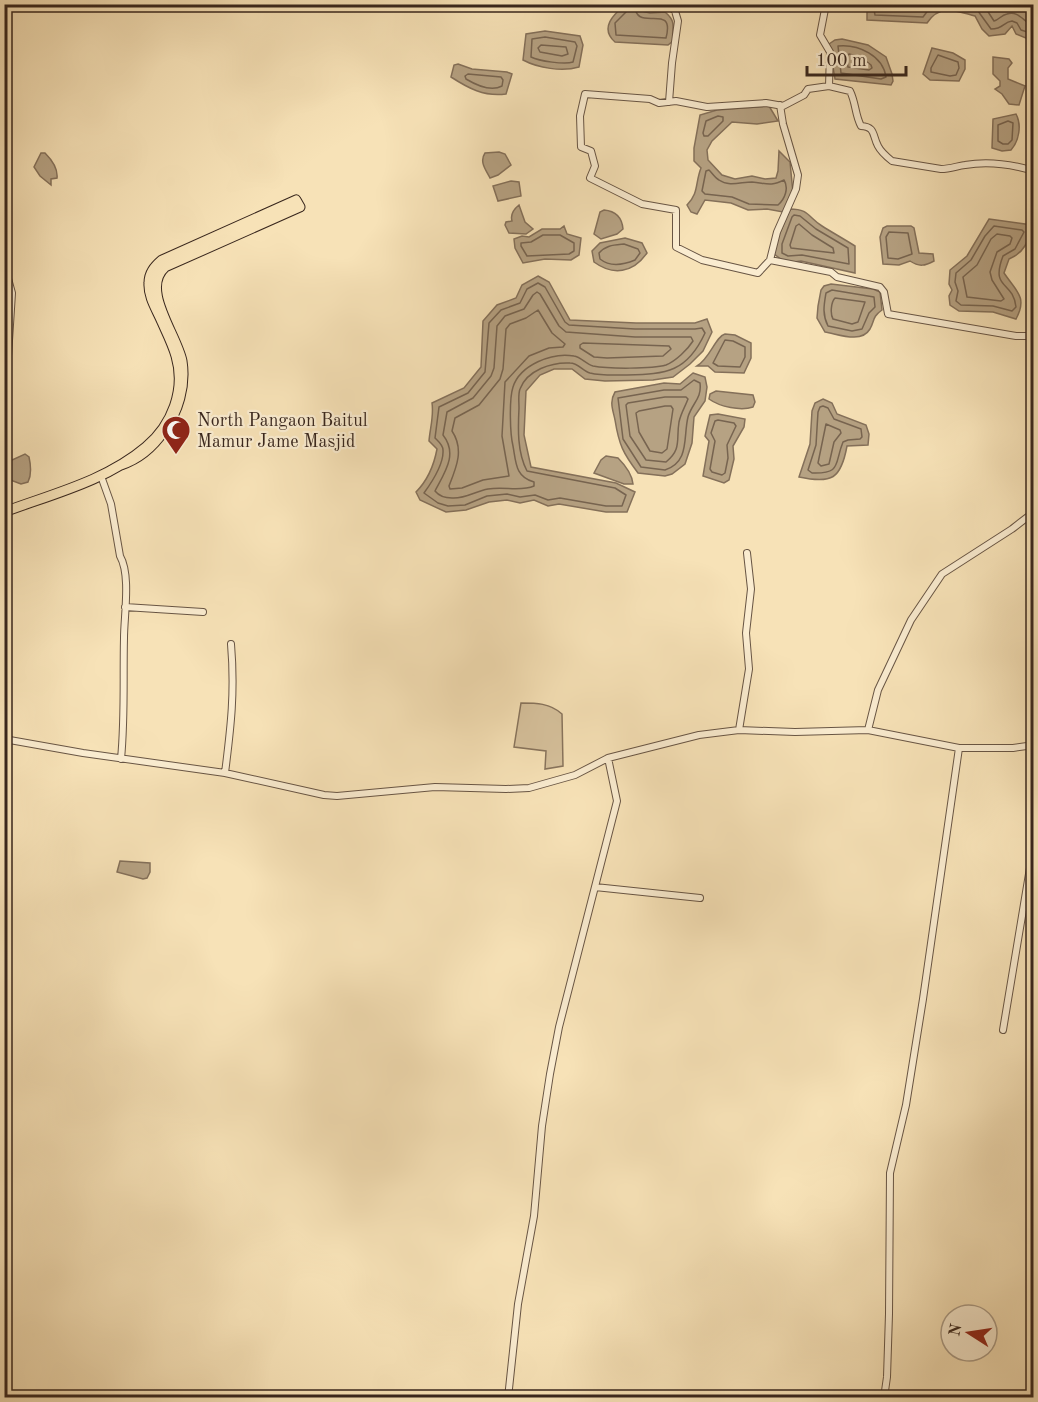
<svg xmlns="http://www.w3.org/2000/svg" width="1038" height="1402" viewBox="0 0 1038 1402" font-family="'Old Standard TT',serif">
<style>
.green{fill:#d7c29d;stroke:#88745d;stroke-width:1.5}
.water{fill:#b6a283;stroke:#84705a;stroke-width:1.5}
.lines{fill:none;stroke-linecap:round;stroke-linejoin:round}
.shore{stroke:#776450;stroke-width:1.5}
.minor-casing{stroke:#685544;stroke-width:8}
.highway-casing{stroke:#38261d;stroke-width:11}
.minor{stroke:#faecd0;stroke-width:6}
.highway{stroke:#f7e2b7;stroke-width:9}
.labels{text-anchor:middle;stroke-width:4.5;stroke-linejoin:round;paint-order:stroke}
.poi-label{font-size:18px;fill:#38261d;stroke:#faecd0;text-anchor:start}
</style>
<rect width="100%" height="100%" fill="#f7e2b7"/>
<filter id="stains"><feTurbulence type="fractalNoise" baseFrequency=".00333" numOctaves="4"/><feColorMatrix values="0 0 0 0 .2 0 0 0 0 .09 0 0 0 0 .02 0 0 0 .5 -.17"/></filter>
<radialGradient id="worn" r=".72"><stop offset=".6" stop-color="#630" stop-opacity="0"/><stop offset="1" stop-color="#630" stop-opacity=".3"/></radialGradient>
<path class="green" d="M521 703C536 703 550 703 562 714L563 766 545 769 546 751 514 747Z"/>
<path class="water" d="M625 5H641V11L650 13 665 12C678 23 671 27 673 41L668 45 615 42C599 28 614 14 625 5Z
M867 5H1033V41L1016 34 1012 26 1005 34 989 36 982 29 975 16C956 11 940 3 927 23L867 20Z
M545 31 580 36 583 45 579 67C562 72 538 68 523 60L526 34Z
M842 39 868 45 886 57 892 74 893 81 891 85 835 79 829 44 835 40Z
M932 48 953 53 965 60V69L959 81 930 80 923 74Z
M993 57 1009 59 1012 63 1008 68V79L1025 86 1019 105 1009 104 1002 94 995 89 1000 86V81L993 74Z
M458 64 472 69 507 72 512 74 506 94C484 97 468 88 451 77L454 65Z
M769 106 778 121 757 124 732 122 712 141 707 150 708 160 722 175 735 179 752 176 765 179 776 178 778 171 779 151 790 162 793 193 783 212 767 209 748 210 731 203 705 200 697 214 691 212 687 205C699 193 695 183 701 168L694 161V148L700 115 717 110Z
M1016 114C1022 125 1019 141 1011 150L1002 151 992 148 993 119Z
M499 152 505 154 511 165 498 175 490 178C486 170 479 162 485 153Z
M41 153H45C51 159 58 169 57 178L51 179V185L40 176 34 167Z
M511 181 519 182 521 196 498 201 493 186Z
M519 205 525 222 533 229 526 234 509 233 505 225 506 222 512 221C510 214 514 209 519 205Z
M790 209C809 209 808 217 822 226 833 233 844 239 855 246V273L801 261 786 263 774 254 776 242Z
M604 210C616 211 622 218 623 229L617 234 601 239 594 234 600 212Z
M989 219 1032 225C1028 242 1025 252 1009 259L1004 273C1016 291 1028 297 1016 319L993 312 959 311 950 305 949 296 952 290 949 284 950 270 967 256Z
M564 226 567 234 581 238 579 255 571 260 545 259 523 263 515 248 514 239 522 236 529 237 542 229H560Z
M887 226H911L914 228 919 253 933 254 934 261C925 266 919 267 910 261L899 265 883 264 880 237 883 228Z
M625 238 642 243 647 253C633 273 613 276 594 262L592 251 600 243Z
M538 276 549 282 570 320 636 323H695L707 319 712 332 703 351 690 364 673 377 653 380 605 381 585 379 572 369H554L540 375 526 391 524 435 531 467 616 483 635 492 627 512H606L559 504 548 506 534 500 520 503 507 500 489 502 466 510 446 512 420 500 416 492C428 480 434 465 437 449L429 441C430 428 434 416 432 403L464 388 481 367 483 321 497 305 516 298 522 285Z
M831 284 873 289 880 292 882 310C872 317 875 320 870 329 861 344 838 334 825 332L817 318 818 306 821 290 824 286Z
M725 334 735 335 751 343V358L744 373 715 372 708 366H697C711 357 715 337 725 334Z
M693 373 705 377 707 387 705 401 694 417 692 443 685 464 672 474 665 476 638 473C623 453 619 445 615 420 613 410 609 402 615 392L664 383 680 384Z
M716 391 753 395 755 402 753 407C741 411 720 407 709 399L710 394Z
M823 399 832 403 837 414 866 425 869 434 868 445 847 446C841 479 832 484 799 477L810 444 812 411 815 403Z
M718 414 745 419 744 427 733 446 734 459 729 480 724 483 703 476 709 441 705 436 710 415Z
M25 454 29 457C31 466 32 474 28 482L21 484 5 478V461H10Z
M606 456 618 458C625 465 632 474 633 484H624L594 473 601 460Z
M120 861 150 863V872L147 878 143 879 117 872Z"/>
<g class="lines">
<path class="shore" d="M629 4 627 11 615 23 616 35 666 38C676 0 634 35 635 4
M873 4 875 15 923 17 929 9 942 4
M955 4 978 11 991 29C1004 29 1003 22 1012 21L1017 23 1021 30 1034 34
M983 4 994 21C999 20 1001 15 1007 14 1019 10 1024 23 1034 26
M545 37 575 42 577 46 573 62C565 65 539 61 531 57L532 39Z
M541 45 566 47 568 54 562 56 540 52 538 48Z
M838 46C859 44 883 56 886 77L881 79 841 73Z
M849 54 861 57 871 65 872 68 869 70 848 67 846 57Z
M938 55 958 62 959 68 956 75 950 76 931 72V68Z
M468 74 501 77 503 80 502 86C491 92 476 85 466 79L465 76Z
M718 116 723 117V121L708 136H704L703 133 706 121Z
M1008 121 1013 123 1012 140 1008 144H1003L998 141V125Z
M709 170C712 173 715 178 719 180 729 187 741 182 752 182 766 183 770 187 784 180 789 188 785 199 778 205L749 204 732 197 705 194 702 191 706 171Z
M794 215 800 216 816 229 848 248 849 264 802 255 788 256 782 253V244L792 217Z
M799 224 812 235 833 248 834 253 791 248 790 245 796 226Z
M994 226 1022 230 1024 232 1015 249 1003 256C990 290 1013 280 1016 307L1012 311 993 306 961 305 956 301 958 291 955 282 956 273 971 260 985 236Z
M889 232 908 233 912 254 898 259 888 258 886 237Z
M997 234 1010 236 1012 238 1010 244 997 252 990 272 992 280 1004 299 1001 301 967 297 963 277 977 265 991 239Z
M543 235H560L574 243V251L569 254 527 256 521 246V243L531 242Z
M624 244 638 249 640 253 635 260C623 265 610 267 600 259L599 253C606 245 614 245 624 244Z
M538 283 545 287 565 322 569 325 635 329H695L702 328 705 333C687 372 667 374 627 375 615 375 602 376 590 373 583 371 578 363 570 363 552 362 527 370 520 389 518 394 519 402 519 408 518 428 517 452 527 471L615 488 626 495 622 506H606L560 498 548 500 535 495 520 497 507 494 487 496 465 505 448 506 438 503 424 493C432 482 444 464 443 450 443 445 438 441 435 438L439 407 468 393 485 372 489 323 501 310 520 303 527 289Z
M832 290 874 297 875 307 869 313 862 329 852 331 828 326C822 314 824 305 826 293Z
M537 292 540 294 559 326 566 332 635 337H691L693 341C688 349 676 361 666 365 652 369 608 369 593 366 586 364 581 357 574 356 552 352 520 365 513 387 509 399 510 434 513 446 516 462 515 477 534 482V486C520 492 504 486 488 489 476 491 465 499 452 498 445 498 439 496 435 491 445 472 458 454 443 435L447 412 473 398 491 376 494 368 497 326 505 316 524 309 533 295Z
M835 298 865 302 858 322 852 324 833 319C830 314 831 302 835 298Z
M538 310 552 333 565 344 563 347 549 348 529 356 505 382 502 436 509 476 483 480 462 488 450 489 449 486C457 466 464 449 452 431L455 418 479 405 500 379 503 369 506 329 510 324 526 318Z
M725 340 733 341 745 347V357L740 367 718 366 713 363Z
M583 343 669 346 671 349 663 356 607 358 594 357 580 348V345Z
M694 380 700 383C702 399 692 403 688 417 683 437 690 462 665 470L641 467 623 439 618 398 664 390H681Z
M665 397H686L688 399C685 407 681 413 679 422 676 440 682 449 666 462L646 460 630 436 626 405 628 403Z
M665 406H671L673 409 667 449 662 453 650 451 639 432 636 413 639 411Z
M823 406 828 408 834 419 861 429 862 437 860 439 848 440 843 442C834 464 842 474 812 473L808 470 816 445 818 412 820 407Z
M718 420 734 423 736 426 727 445 728 458 725 473 722 475 712 472 710 469 715 441 711 433 715 421Z
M826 424 840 430 841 433 834 442 829 464 821 466 818 463Z"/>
<g class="minor-casing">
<path id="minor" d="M667 4 675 11 678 21 672 63 669 102
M826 4 820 35 830 52 829 86 850 91C856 103 855 115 861 126 876 127 872 135 878 146 881 152 887 157 892 161L941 169C950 169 957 166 965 165 988 161 1011 164 1034 171
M829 86 808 89 804 95 783 106 766 103 707 107 676 101 659 103 650 99 585 94 580 116 581 147 591 151 595 166 590 178 642 204 676 210V247L702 260 758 273 770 260 831 272 837 277 880 287 884 292 888 314 1016 336H1034
M770 260 777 232 796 189 798 175 783 124 780 105
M4 264 12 293 8 356 4 371
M101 476 111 504 120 556C131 575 124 616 124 638 123 679 125 718 121 759
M125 607 203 612
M739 730 749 669 746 633 751 589 747 553
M868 730 878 690 911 620 942 574 1012 529 1034 512
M4 739 83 753 225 773 324 795 337 796 435 787 506 789 529 788 575 775 608 758 699 735 739 730 795 732 868 730 959 748H1013L1034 745
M225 773C231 726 235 691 231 644
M595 887 700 898
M1003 1030 1034 844
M508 1398 518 1304 534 1216 542 1126 550 1074 559 1027 617 801 608 758
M884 1398 887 1377 889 1314 890 1173 906 1105 923 999 959 748"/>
</g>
<g class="highway-casing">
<path id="highway" d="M4 512C52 494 106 481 146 447 172 425 186 390 176 356 173 345 167 333 162 322 157 310 148 297 149 283 149 273 154 267 162 260L296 200 300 207 165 267C140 289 177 335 182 361 186 386 178 412 164 431 153 447 139 459 121 465"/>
</g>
<use href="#minor" class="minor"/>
<use href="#highway" class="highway"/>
</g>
<defs>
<g id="mosque-pin" transform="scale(1.5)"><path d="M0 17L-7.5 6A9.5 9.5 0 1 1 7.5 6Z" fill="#8f2418" stroke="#faecd0"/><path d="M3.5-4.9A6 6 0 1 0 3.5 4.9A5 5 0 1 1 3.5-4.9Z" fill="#fff"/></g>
</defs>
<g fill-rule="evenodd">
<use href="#mosque-pin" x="176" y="430"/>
</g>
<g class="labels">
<g class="poi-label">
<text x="197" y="426">North Pangaon Baitul<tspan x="197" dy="21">Mamur Jame Masjid</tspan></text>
</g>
</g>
<rect width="1038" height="1402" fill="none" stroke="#f7e2b7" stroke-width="24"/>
<rect x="6" y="6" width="1026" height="1390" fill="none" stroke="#38261d" stroke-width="3"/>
<rect x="12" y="12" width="1014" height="1378" fill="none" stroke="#38261d" stroke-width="1.5"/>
<g transform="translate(969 1333) rotate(282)"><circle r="28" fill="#faecd0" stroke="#ac9d88" stroke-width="1.5"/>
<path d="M0-4.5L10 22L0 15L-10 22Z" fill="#8f2418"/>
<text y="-9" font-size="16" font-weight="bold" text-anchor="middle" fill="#38261d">N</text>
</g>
<path d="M807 66v9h99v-9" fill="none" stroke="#38261d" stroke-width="3"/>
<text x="816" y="66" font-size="18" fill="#38261d" stroke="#faecd0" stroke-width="4.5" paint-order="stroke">100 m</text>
<rect width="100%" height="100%" filter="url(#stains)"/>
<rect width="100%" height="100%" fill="url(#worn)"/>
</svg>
